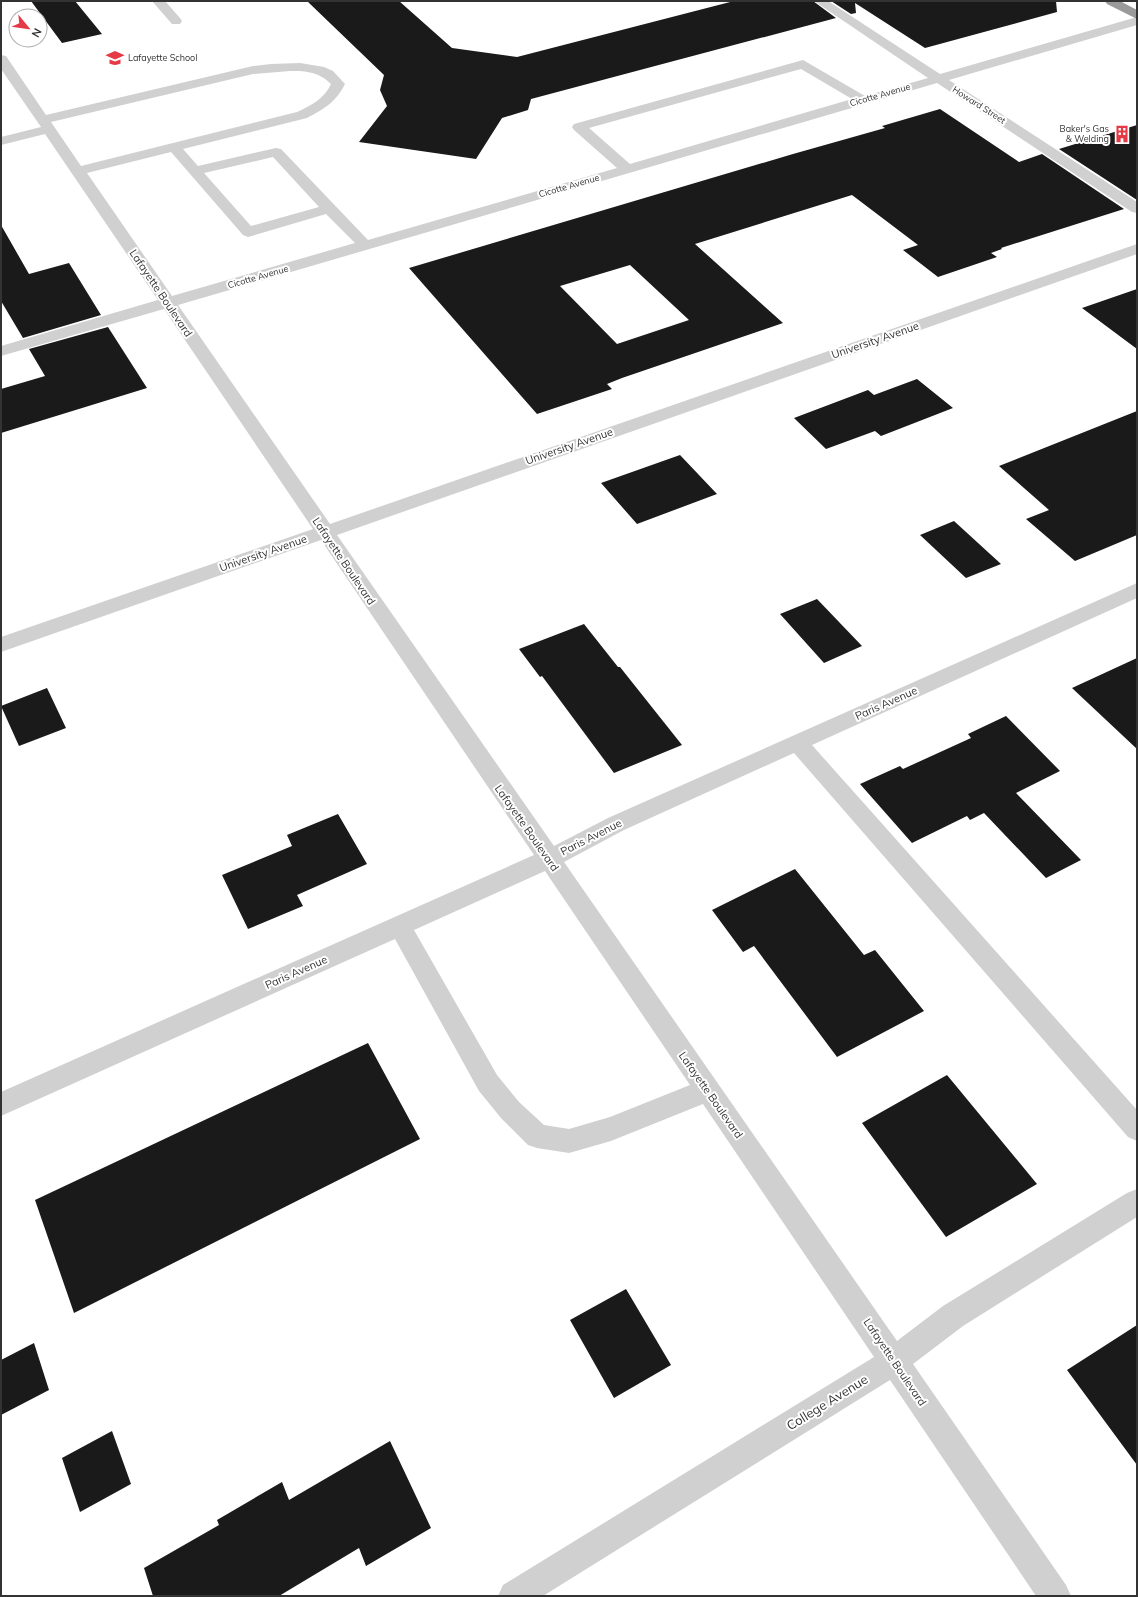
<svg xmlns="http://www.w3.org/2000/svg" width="1138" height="1597" viewBox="0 0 1138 1597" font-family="Mulish,sans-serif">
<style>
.building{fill:#1a1a1a;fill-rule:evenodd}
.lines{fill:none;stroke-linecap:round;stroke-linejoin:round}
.minor{fill:#d0d0d0;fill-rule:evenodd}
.highway{fill:#9a9a9a;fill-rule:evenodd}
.labels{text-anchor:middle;stroke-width:4;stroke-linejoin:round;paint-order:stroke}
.far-poi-label{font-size:9px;fill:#333;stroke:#fff;text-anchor:start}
.far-street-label{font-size:9px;fill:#333;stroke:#fff}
.street-label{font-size:11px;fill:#333;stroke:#fff}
.near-street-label{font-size:13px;fill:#333;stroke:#fff}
</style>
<rect width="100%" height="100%" fill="#fff"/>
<path class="building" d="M31 1H75L102 34 62 43Z
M307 1H399L452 48 517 57 734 1H813L836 18 531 99 528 110 502 118 476 159 359 142 387 106 380 90 384 75Z
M831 1H1056L1057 12 925 48 855 3 856 13 851 14Z
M940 109 1019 162 1042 154 1124 209 1001 248 1002 249 991 253 997 257 938 277 903 250 918 245 852 195 695 244 783 323 622 378 607 384 612 389 537 414 409 268 793 154 885 128 882 126ZM630 265 689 320 617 344 560 286Z
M1137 125V200L1059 149Z
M1 225 29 274 69 263 101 315 23 338 1 301Z
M1137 289V349L1082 308Z
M108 327 147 388 1 433V389L45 376 29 349Z
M917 379 953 408 881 436 875 431 826 449 794 418 868 390 874 395Z
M1137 411V535L1075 561 1026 519 1049 510 999 466Z
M680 455 717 494 637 524 601 483Z
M954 521 1001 564 966 578 920 535Z
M817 599 862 646 824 663 780 614Z
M584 624 618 667H620L682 745 614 773 542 676 540 677 519 649Z
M1137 658V749L1072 688Z
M47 688 66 728 19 746 1 706Z
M1006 716 1060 771 1016 793 1081 860 1046 878 984 813 970 820 967 816 912 843 860 784 900 766 903 769 971 738 968 734Z
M338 814 367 864 297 895 303 906 248 929 222 875 292 846 287 835Z
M795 869 864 955 875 950 924 1011 837 1057 754 946 743 952 712 910Z
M368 1043 420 1139 74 1313 35 1200Z
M947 1075 1037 1184 946 1237 862 1123Z
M626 1289 671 1365 614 1398 570 1320Z
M1137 1325V1465L1067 1370Z
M34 1343 49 1390 1 1415V1360Z
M112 1431 131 1484 80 1512 62 1458Z
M390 1441 431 1528 366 1566 359 1548 279 1596H153L144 1568 219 1525 217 1520 282 1482 289 1500Z"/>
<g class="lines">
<path class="minor" d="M152 1H165L180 18 182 21 180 24H172Z
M814 1H828L940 74 1137 17V25L949 80 1137 202V213L1132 212 937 83 178 305 330 524 1137 244V254L337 535 554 846 608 818 1137 583V598L812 745 1137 1110V1141L1128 1137 794 753 624 830 564 862 897 1341 943 1306 1127 1193 1137 1189V1217L963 1326 913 1364 1066 1585 1071 1596H1036L890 1380 543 1596H498L503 1585 874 1357 703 1104 611 1141 569 1153 537 1148 528 1145 501 1118 479 1091 395 939 1 1116V1092L534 855 321 540 1 652V637L313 529 164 309 1 356V346L158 300 45 134 1 145V137L41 127 1 69V55L6 56 46 115 253 66 271 64 300 63 324 67 333 71 345 84C336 102 324 109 307 118L183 149 198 166 276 148 281 149 368 240 617 168 574 130 572 127 574 124 803 60 865 96 928 78ZM801 69 852 99 630 164 589 128ZM290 71C307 71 319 72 331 84 324 99 312 105 297 112L81 166 51 122 253 74ZM171 152 243 235 248 237 326 214 355 243 172 296 87 173ZM273 157 319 207 251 226 204 173ZM545 871 690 1085 610 1117 569 1129 544 1125 519 1102 497 1075 414 930Z"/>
<path class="highway" d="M1105 1H1120L1137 10V19L1107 4Z"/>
</g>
<defs>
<g id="school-bare" transform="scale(1.38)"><path d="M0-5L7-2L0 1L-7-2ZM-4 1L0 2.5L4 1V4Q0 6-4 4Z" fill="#e63946" stroke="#fff" stroke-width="2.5" paint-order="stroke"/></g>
<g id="building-bare" transform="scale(1.38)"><path d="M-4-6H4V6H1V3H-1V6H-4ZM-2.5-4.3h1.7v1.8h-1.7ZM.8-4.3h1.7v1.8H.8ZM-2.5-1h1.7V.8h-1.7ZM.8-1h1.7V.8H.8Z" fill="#e63946" stroke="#fff" stroke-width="2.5" paint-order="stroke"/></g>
</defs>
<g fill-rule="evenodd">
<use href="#school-bare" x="115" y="58"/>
<use href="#building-bare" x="1122" y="134"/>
</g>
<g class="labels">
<g class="far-poi-label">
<text x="128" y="61">Lafayette School</text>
<text x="1109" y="132" text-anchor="end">Baker's Gas<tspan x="1109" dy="10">&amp; Welding</tspan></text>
</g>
<g class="far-street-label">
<text transform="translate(880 95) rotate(-16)" y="3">Cicotte Avenue</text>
<text transform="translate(979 105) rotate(33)" y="3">Howard Street</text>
<text transform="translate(569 186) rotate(-16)" y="3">Cicotte Avenue</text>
<text transform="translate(258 277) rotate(-16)" y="3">Cicotte Avenue</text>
</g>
<g class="street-label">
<text transform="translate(161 293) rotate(56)" y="4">Lafayette Boulevard</text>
<text transform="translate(875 340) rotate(-19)" y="4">University Avenue</text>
<text transform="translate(569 446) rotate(-19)" y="4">University Avenue</text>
<text transform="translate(263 553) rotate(-19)" y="4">University Avenue</text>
<text transform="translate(344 561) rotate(56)" y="4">Lafayette Boulevard</text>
<text transform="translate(886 703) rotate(-24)" y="4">Paris Avenue</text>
<text transform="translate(527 828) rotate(55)" y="4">Lafayette Boulevard</text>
<text transform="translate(591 837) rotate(-27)" y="4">Paris Avenue</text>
<text transform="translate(296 972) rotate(-24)" y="4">Paris Avenue</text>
<text transform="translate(711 1095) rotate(55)" y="4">Lafayette Boulevard</text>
<text transform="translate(895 1362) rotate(56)" y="4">Lafayette Boulevard</text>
</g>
<g class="near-street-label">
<text transform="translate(827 1402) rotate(-32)" y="5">College Avenue</text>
</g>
</g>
<rect width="1138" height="1597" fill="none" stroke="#333333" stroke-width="4"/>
<g transform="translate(28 28) rotate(119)"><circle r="19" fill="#ffffff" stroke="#adadad"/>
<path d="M0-3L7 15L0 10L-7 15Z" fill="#e63946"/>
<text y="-6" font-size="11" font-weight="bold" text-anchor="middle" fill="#333333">N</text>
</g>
</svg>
